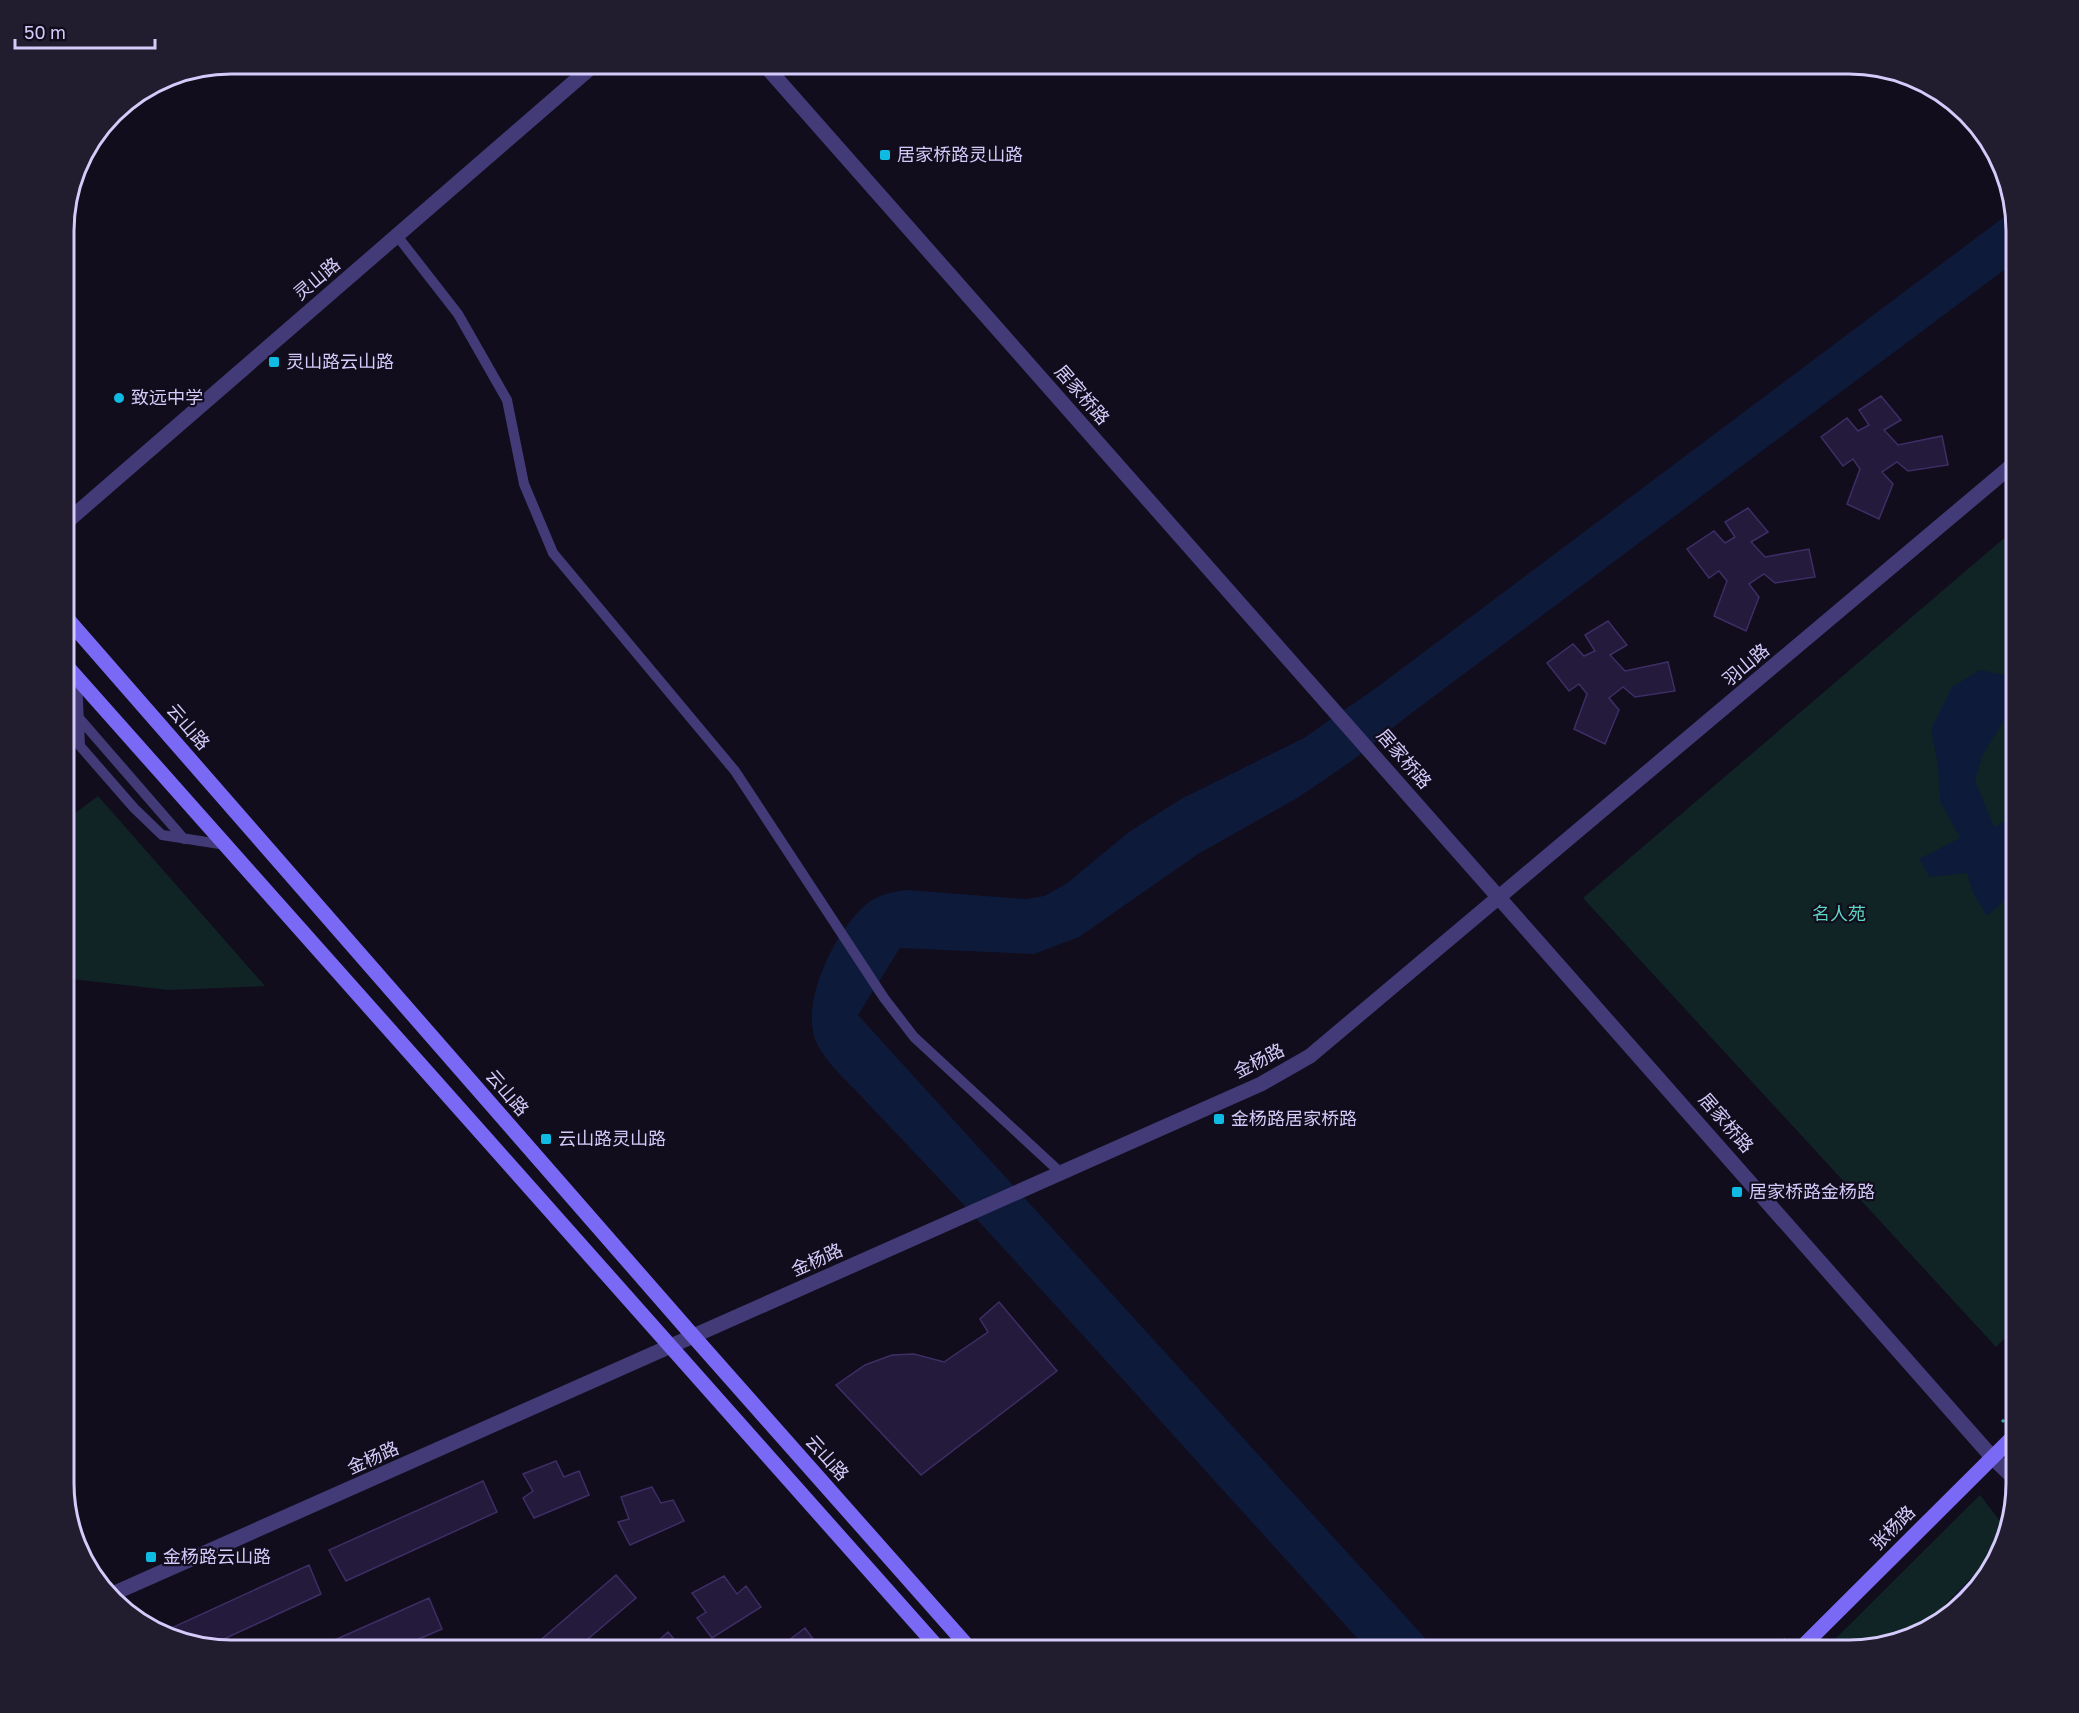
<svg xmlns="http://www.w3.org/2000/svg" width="2079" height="1713" viewBox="0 0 2079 1713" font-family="'Golos Text','Noto Sans SC',sans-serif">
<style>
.green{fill:#102425}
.water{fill:#0e1a3a}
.building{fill:#241a3c;stroke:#3e2e66;stroke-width:1.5}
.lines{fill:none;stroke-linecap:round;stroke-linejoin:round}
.path{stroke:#35a3a6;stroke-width:3;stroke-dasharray:3 4.5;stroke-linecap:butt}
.service{stroke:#423b78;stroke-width:10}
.tertiary{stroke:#423b78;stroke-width:15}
.secondary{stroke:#7969f4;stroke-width:15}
.poi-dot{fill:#10bbe3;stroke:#110d1c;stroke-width:2}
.labels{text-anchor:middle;stroke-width:4.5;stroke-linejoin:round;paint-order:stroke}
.poi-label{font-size:18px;fill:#d5cbfb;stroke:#110d1c;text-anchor:start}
.street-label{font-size:18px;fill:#d5cbfb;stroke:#110d1c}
.park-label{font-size:18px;fill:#5ed5c2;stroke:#110d1c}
.rim{fill:none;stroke:#d5cbfb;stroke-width:3}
</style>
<rect width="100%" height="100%" fill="#110d1c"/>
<path class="green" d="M2016 528V1327L1996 1347 1583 898Z
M98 796 265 986 169 990 63 978V822Z
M1980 1495 2007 1530 2003 1546 1913 1637 1849 1650H1824Z"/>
<path class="water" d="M2012 211 2016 230V261L1405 718 1353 760 1299 797 1198 854 1079 937 1034 954 900 948 858 1015 1436 1650H1368C1228 1496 1089 1341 948 1188 919 1157 889 1126 860 1095 845 1079 823 1060 815 1039 801 1000 836 928 868 903 879 894 893 892 906 890L1026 899 1044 896 1066 884 1129 832 1181 799 1304 738 1376 688Z
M1980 670 2010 676 2016 673V717L2006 718 1983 754 1975 780 1994 827 2016 815 2015 891 1987 916 1973 893 1967 873 1930 877 1919 859 1960 838 1940 801 1938 765 1931 729 1952 687Z"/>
<path class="building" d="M1881 396 1901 420 1884 430 1898 445 1942 436 1948 465 1908 471 1897 462 1882 472 1893 484 1879 519 1847 504 1860 469 1853 459 1843 466 1821 437 1847 418 1858 431 1869 425 1859 410Z
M1748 508 1768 532 1751 542 1765 557 1809 549 1815 577 1775 583 1764 574 1749 584 1759 597 1746 631 1714 616 1727 581 1719 571 1709 578 1687 549 1714 531 1725 543 1735 537 1725 522Z
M1608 621 1627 645 1610 655 1625 671 1668 662 1675 691 1635 697 1623 687 1609 698 1619 710 1605 744 1574 729 1587 694 1579 684 1569 691 1547 663 1573 644 1584 656 1595 651 1585 635Z
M999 1302 1057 1371 921 1475 836 1385 865 1365 892 1355 914 1354 944 1362 988 1332 980 1319Z
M556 1461 564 1477 579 1471 589 1495 534 1518 523 1498 533 1491 523 1474Z
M483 1481 497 1512 346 1581 329 1550Z
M652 1487 661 1503 673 1500 684 1521 630 1545 618 1522 629 1519 621 1497Z
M309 1565 321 1594 209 1646 172 1638 167 1630Z
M616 1575 636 1598 575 1650H529Z
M724 1576 737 1594 746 1586 761 1607 712 1638 697 1618 706 1612 692 1593Z
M429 1598 442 1629 393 1650H320L319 1647Z
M805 1628 821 1650H776Z
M668 1632 683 1650H648Z"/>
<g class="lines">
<path class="path" d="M2002 1422 2016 1408
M1774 1650 1785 1639"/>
<path class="service" d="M398 237 458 314 507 400 524 484 553 553 735 771 884 998 914 1037 1061 1173
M77 678 80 746 134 808 162 835 226 845
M79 718 184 839"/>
<path class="tertiary" d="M763 63 1992 1457 2016 1480
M63 525 596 63
M110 1595 1261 1084 1310 1056 2016 462"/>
<path class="secondary" d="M63 614 694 1337 971 1650
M63 662 940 1650
M1955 1607 1985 1576
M1799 1650 2016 1434"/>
</g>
<g class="poi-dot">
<rect x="879" y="149" width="12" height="12" rx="3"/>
<rect x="268" y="356" width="12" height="12" rx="3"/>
<circle cx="119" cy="398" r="6"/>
<rect x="1213" y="1113" width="12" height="12" rx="3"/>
<rect x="540" y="1133" width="12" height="12" rx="3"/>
<rect x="1731" y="1186" width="12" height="12" rx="3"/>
<rect x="145" y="1551" width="12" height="12" rx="3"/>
</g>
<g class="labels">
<g class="poi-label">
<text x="897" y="161">居家桥路灵山路</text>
<text x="286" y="368">灵山路云山路</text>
<text x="131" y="404">致远中学</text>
<text x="1231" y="1125">金杨路居家桥路</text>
<text x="558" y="1145">云山路灵山路</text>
<text x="1749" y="1198">居家桥路金杨路</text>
<text x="163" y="1563">金杨路云山路</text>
</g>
<g class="street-label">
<text transform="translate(317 279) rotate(-40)" y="6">灵山路</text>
<text transform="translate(1082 395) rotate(49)" y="6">居家桥路</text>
<text transform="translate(1746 665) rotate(-40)" y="6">羽山路</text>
<text transform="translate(188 727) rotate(49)" y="6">云山路</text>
<text transform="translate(1404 759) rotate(49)" y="6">居家桥路</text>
<text transform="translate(1259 1061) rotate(-27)" y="6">金杨路</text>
<text transform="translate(507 1093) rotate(49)" y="6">云山路</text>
<text transform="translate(1726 1123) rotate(49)" y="6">居家桥路</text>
<text transform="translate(817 1260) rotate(-24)" y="6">金杨路</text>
<text transform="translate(373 1458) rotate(-24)" y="6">金杨路</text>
<text transform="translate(827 1458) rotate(48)" y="6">云山路</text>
<text transform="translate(1893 1528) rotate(-45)" y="6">张杨路</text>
</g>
<g class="park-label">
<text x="1839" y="920">名人苑</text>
</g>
</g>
<path d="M0 0H2079V1713H0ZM231 74H1849A157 157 0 0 1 2006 231V1483A157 157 0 0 1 1849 1640H231A157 157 0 0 1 74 1483V231A157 157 0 0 1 231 74Z" fill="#211c2e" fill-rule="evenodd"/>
<path class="rim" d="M231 74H1849A157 157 0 0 1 2006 231V1483A157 157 0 0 1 1849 1640H231A157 157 0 0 1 74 1483V231A157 157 0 0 1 231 74Z"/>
<path d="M15 39v9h140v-9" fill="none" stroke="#d5cbfb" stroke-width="3"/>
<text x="24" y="39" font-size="18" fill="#d5cbfb" stroke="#110d1c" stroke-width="4.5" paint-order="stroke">50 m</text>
</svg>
